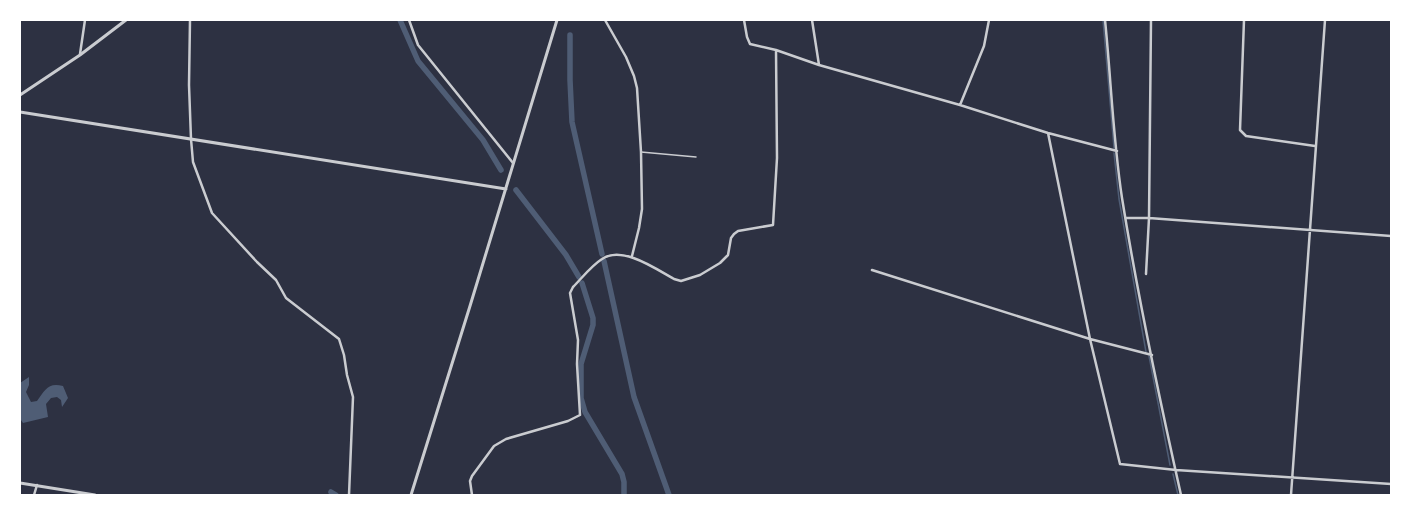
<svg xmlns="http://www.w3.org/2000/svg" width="1411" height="515" viewBox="0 0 1411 515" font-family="'Open Sans',sans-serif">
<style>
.water{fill:#4f5d75}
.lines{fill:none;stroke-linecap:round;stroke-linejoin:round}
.stream{stroke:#4f5d75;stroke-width:1.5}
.canal{stroke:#4f5d75;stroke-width:5.5}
.service{stroke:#caccd0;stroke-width:1.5}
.minor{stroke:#caccd0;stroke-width:2.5}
.tertiary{stroke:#caccd0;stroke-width:3}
</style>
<rect width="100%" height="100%" fill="#2d3142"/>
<path class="water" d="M29 377V385L26 392 31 402 37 401C45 390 48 382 63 386L68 398 62 407 61 400 57 397 51 398 46 404 48 417 23 423 21 420 20 415V383Z"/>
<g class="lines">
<path class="stream" d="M1103 20 1114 148
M1114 153 1119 199 1146 352
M1149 356 1170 465
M1173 474 1178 495"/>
<path class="canal" d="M400 20 418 61 483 140 501 170
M570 35V80L572 122 602 254
M516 190 566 255 579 277
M604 261 634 397 669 495
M582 283 593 318V325L581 364V398L585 412 622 474 624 482V495
M331 492 336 495"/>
<path class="service" d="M641 152 696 157"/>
<path class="minor" d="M190 20 189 85 191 139 193 162 212 213 257 262 276 280 286 298 339 339 344 355 347 375 353 397 349 495
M409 20 418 45 513 163
M605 20 626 57 634 76 637 88 641 152 642 209 639 228 632 256
M744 20 747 37 750 44 776 50 819 65 960 105 1048 133 1117 151
M812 20 819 65
M1105 20C1111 79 1113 139 1122 198 1138 298 1159 397 1181 495
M1244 20 1240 130 1246 136 1315 146
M80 54 85 20
M960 105 984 46 989 20
M1048 133 1090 339 1120 464 1176 470 1391 484
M1126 218H1149L1391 236
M872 270 1090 339 1152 355
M1146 274 1149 218 1151 20
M34 495 37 485
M472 495 470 481 472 476 494 446 506 439 568 421 580 415 577 364 578 340 570 293 573 287C582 278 591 266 602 259 622 245 656 269 674 279L681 281 700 275 720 263 728 255 731 238 734 234 738 231 773 225 777 158 776 50
M1291 495 1325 20"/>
<path class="tertiary" d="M20 95 80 55 126 20
M20 112 506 189
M20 483 95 495
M411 495 470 306 557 20"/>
</g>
<rect width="1411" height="515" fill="none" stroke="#ffffff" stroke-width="42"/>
</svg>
